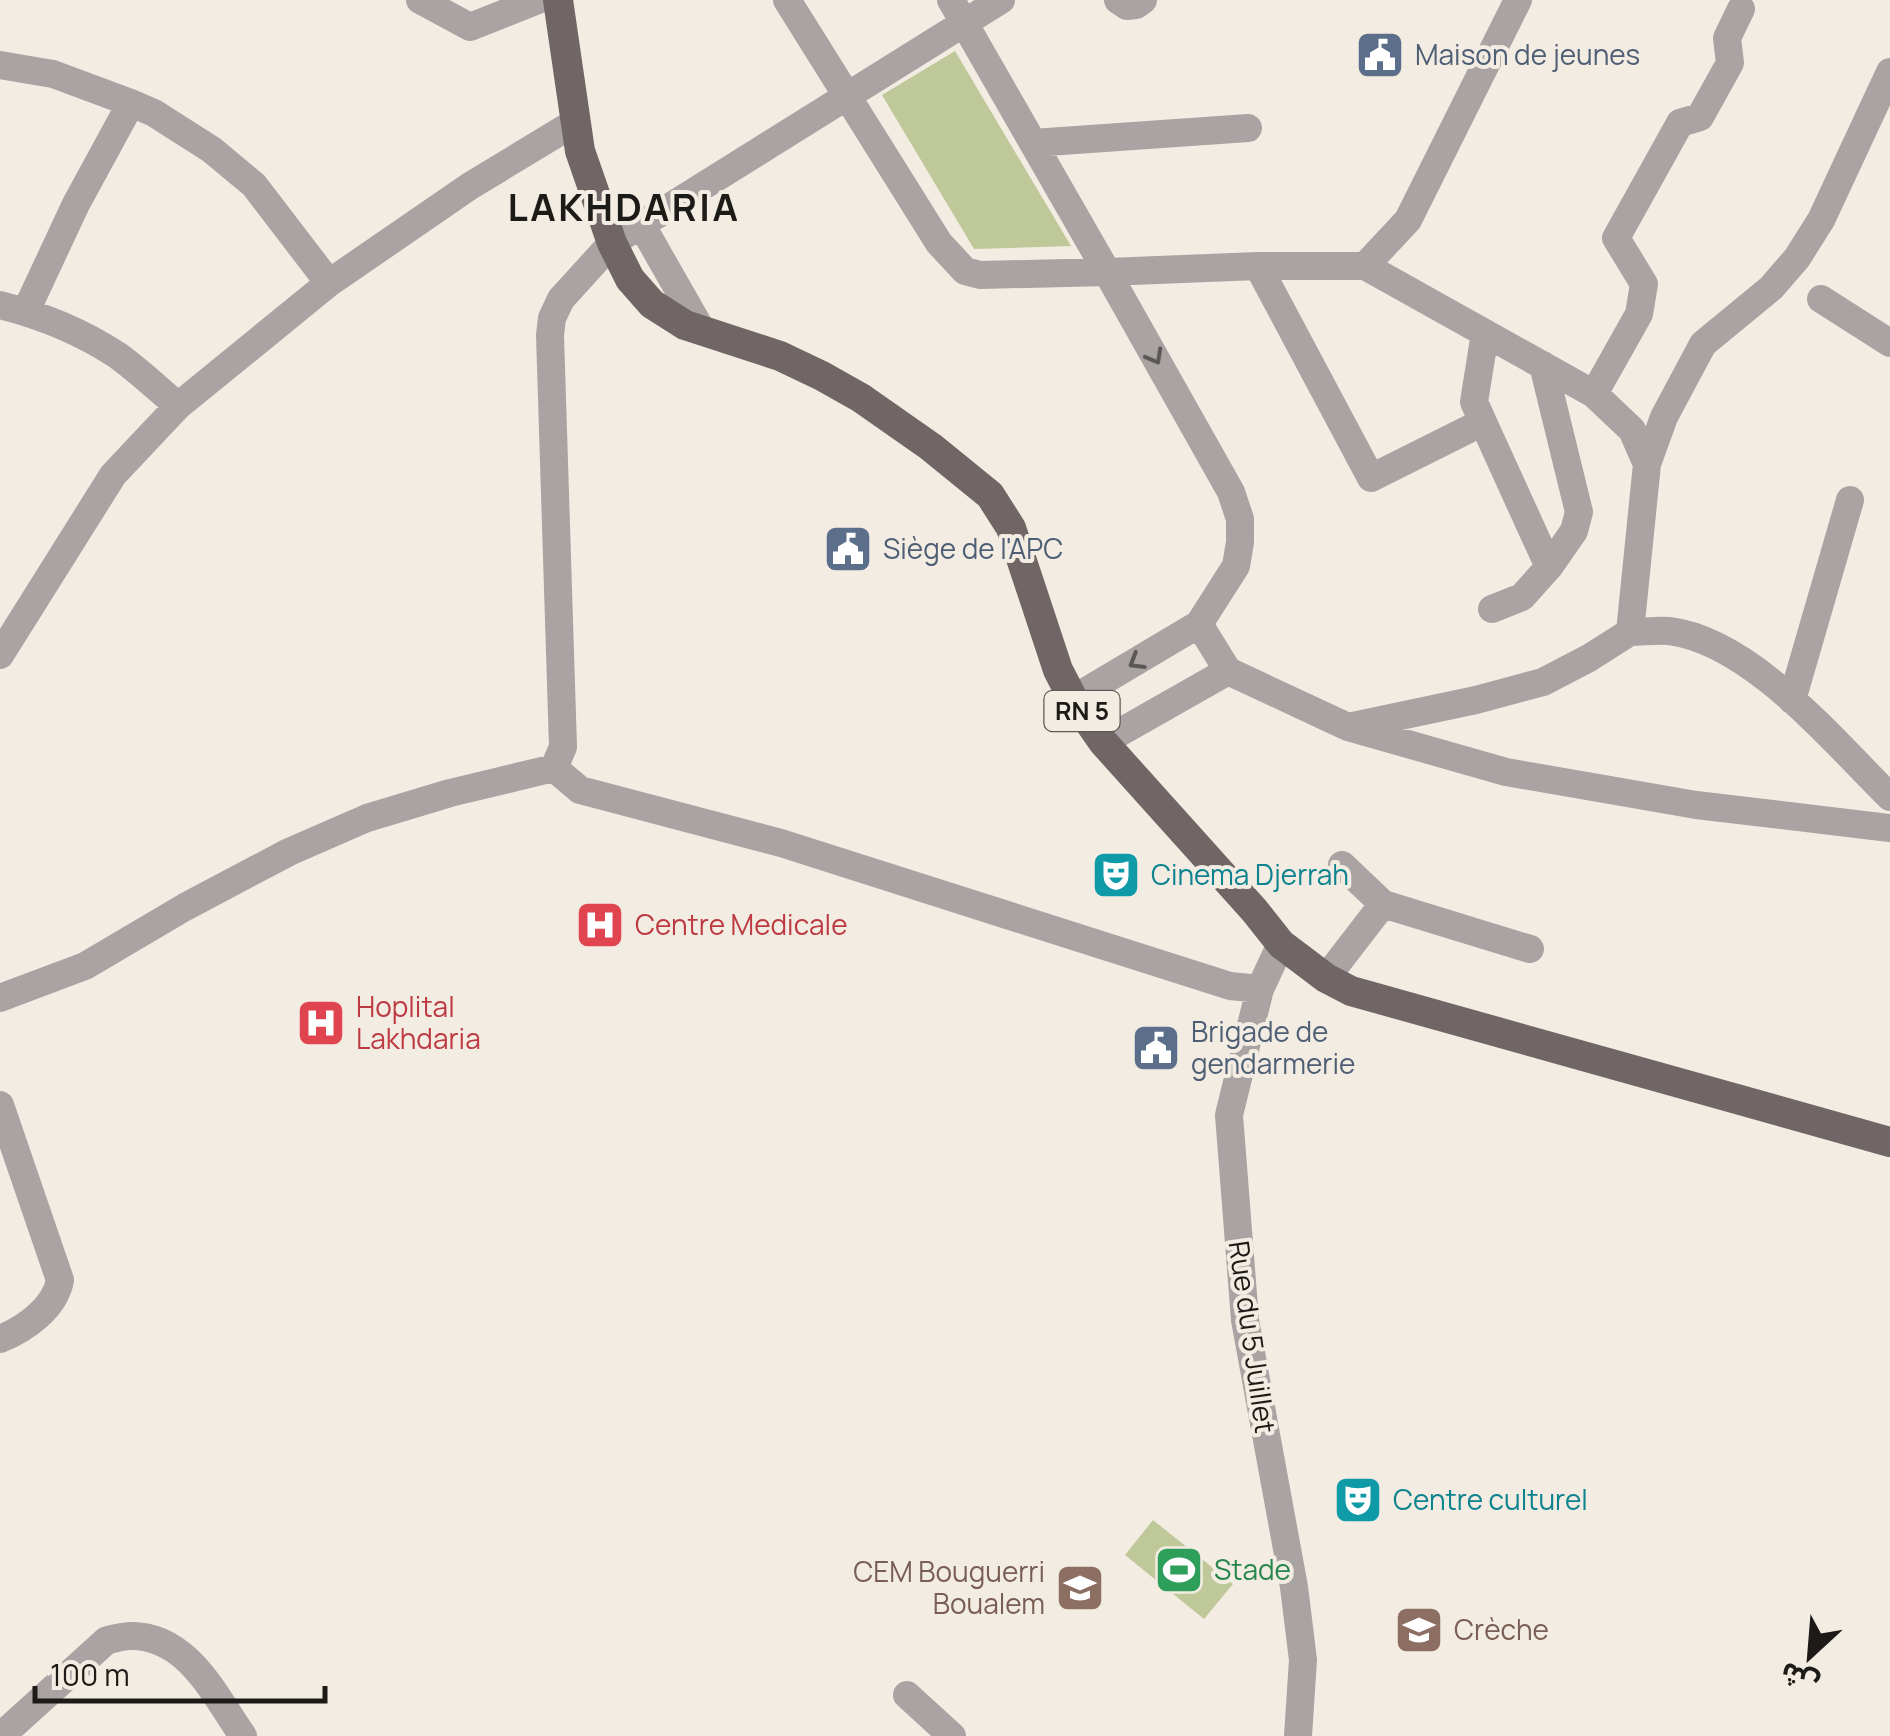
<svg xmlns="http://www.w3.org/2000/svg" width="1890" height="1736" viewBox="0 0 1890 1736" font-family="Manrope,'Noto Sans Arabic',sans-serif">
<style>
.green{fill:#bfc899}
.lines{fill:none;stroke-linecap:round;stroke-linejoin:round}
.minor{stroke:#a9a3a3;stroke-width:28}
.major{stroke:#706665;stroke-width:30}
.oneway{stroke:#5c5857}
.labels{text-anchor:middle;stroke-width:8;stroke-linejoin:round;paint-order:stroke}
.shield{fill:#f3ece2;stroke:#5d5a55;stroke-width:2.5}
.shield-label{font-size:25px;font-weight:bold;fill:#1d1b18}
.service-label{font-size:28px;fill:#4e5e75;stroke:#f3ece2;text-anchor:start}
.culture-label{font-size:28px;fill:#0d838f;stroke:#f3ece2;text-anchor:start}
.health-label{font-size:28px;fill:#be3a42;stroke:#f3ece2;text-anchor:start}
.street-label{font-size:28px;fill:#1d1b18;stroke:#f3ece2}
.leisure-label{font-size:28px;fill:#27864d;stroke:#f3ece2;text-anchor:start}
.education-label{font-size:28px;fill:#785e54;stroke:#f3ece2;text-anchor:end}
.district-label{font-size:38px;font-weight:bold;letter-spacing:2.5px;fill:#1d1b18;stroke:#f3ece2}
</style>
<rect width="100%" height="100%" fill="#f3ece2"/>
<path class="green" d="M955 51 1071 246 974 249 882 95Z
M1153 1520 1233 1584 1204 1619 1125 1555Z"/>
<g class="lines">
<path class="minor" d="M420 0 470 27 538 0
M787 0 939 243 965 271 980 275 1107 272 951 0
M1118 0 1127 6 1136 5 1143 0
M0 65 53 74 131 103 154 113 212 150 254 185 329 283
M1033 143 1248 128
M641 224 702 331
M1258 266 1371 478 1483 422 1549 567 1522 597 1492 609
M1365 266 1594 394 1632 430 1647 464
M1821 299 1890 343
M0 305C40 315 82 332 117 355 138 370 158 389 178 406
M26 311 76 204 131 103
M1543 365 1579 512 1574 531 1549 567
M1594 394 1639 314 1644 284 1616 238 1680 123 1700 117 1730 63 1727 38 1741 9
M1483 422 1474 402 1485 333
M1199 624 1228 671 1348 727 1506 772 1696 805 1890 828
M1630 632C1642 632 1656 630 1669 631 1751 641 1833 741 1890 797
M0 655 113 475 178 406 329 283 470 186 574 123
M1073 699 1199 624 1236 566 1240 542V519L1231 492 1107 272 1258 266H1365L1408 220 1518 0
M1792 700 1850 500
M1348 727 1476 700 1543 682 1589 658 1630 632 1647 464 1664 417 1703 344 1771 288 1797 258 1821 220 1890 72
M1103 742 1228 671
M554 768 580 790 781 843 1230 986 1260 989
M1342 865 1383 904 1530 949
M1281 944 1260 989 1229 1115 1245 1320 1294 1587 1303 1660 1298 1736
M1326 978 1383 904
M0 998 85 966 185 907 289 852 367 818 450 793 554 768 563 747 550 335 552 318 561 299 612 243 1001 0
M0 1105 60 1280C55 1308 25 1329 0 1339
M907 1695 952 1736
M1 1736 107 1640C114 1639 123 1636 130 1636 188 1635 215 1696 243 1736"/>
<path class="major" d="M558 0 580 151 612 243 630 279 652 304 685 325 780 356 822 376 861 398 931 447 990 495 1011 528 1058 670 1073 699 1103 742 1254 910 1281 944 1326 978 1351 991 1890 1142"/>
</g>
<defs><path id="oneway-chevron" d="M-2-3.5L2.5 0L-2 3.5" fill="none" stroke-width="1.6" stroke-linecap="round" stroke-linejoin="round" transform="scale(2.5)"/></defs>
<g class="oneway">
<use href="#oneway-chevron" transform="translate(1155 357) rotate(61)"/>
<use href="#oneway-chevron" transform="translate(1136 662) rotate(149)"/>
</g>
<defs>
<g id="civic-square" transform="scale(2.5)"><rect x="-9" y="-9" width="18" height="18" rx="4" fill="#5c6f8a" stroke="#f3ece2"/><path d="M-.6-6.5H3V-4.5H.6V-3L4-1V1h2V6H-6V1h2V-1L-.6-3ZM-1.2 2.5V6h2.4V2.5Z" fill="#fff"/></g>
<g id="theatre-square" transform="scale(2.5)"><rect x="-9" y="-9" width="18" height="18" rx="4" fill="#0f9aa8" stroke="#f3ece2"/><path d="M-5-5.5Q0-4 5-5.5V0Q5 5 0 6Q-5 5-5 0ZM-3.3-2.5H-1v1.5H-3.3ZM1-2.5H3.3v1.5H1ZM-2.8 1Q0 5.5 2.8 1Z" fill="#fff"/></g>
<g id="hospital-square" transform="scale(2.5)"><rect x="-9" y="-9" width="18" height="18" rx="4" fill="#e0444e" stroke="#f3ece2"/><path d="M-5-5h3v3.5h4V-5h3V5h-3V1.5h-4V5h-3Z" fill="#fff"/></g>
<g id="stadium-square" transform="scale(2.5)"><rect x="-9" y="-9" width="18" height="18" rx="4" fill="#2e9e5b" stroke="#f3ece2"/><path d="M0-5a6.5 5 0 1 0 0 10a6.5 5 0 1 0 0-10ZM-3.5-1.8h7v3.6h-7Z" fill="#fff"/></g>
<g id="school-square" transform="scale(2.5)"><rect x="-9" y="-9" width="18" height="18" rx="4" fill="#8d6e63" stroke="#f3ece2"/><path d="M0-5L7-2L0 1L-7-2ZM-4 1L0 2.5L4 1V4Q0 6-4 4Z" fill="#fff"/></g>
</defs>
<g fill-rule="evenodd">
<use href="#civic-square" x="1380" y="55"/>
<use href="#civic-square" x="848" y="549"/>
<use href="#theatre-square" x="1116" y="875"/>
<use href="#hospital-square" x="600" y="925"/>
<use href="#hospital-square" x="321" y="1023"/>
<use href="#civic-square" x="1156" y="1048"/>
<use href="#theatre-square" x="1358" y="1500"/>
<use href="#stadium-square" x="1179" y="1570"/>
<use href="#school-square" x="1080" y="1588"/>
<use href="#school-square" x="1419" y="1630"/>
</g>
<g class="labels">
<rect class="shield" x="1044.5" y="691" width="75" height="40" rx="8"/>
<g class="shield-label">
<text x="1082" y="720">RN 5</text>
</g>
<g class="service-label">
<text x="1415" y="65">Maison de jeunes</text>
<text x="883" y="559">Siège de l'APC</text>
<text x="1191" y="1042">Brigade de<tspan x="1191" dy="32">gendarmerie</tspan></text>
</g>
<g class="culture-label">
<text x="1151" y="885">Cinema Djerrah</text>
<text x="1393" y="1510">Centre culturel</text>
</g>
<g class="health-label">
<text x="635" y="935">Centre Medicale</text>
<text x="356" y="1017">Hoplital<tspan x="356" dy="32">Lakhdaria</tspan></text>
</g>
<g class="street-label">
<text transform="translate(1252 1337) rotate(82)" y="10">Rue du 5 Juillet</text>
</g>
<g class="leisure-label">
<text x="1214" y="1580">Stade</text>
</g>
<g class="education-label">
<text x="1045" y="1582">CEM Bouguerri<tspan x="1045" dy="32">Boualem</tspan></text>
<text x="1454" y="1640" text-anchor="start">Crèche</text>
</g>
<g class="district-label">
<text x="624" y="221">LAKHDARIA</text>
</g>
</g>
<g transform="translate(1810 1656) rotate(206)" stroke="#f3ece2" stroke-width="8" paint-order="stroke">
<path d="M0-8L18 38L0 25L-18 38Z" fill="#1d1b18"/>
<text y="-15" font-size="28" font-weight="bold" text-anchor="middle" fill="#1d1b18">ش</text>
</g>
<path d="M35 1686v15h290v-15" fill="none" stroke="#1d1b18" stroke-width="5"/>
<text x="50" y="1686" font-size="30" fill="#1d1b18" stroke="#f3ece2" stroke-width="8" paint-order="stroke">100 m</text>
</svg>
